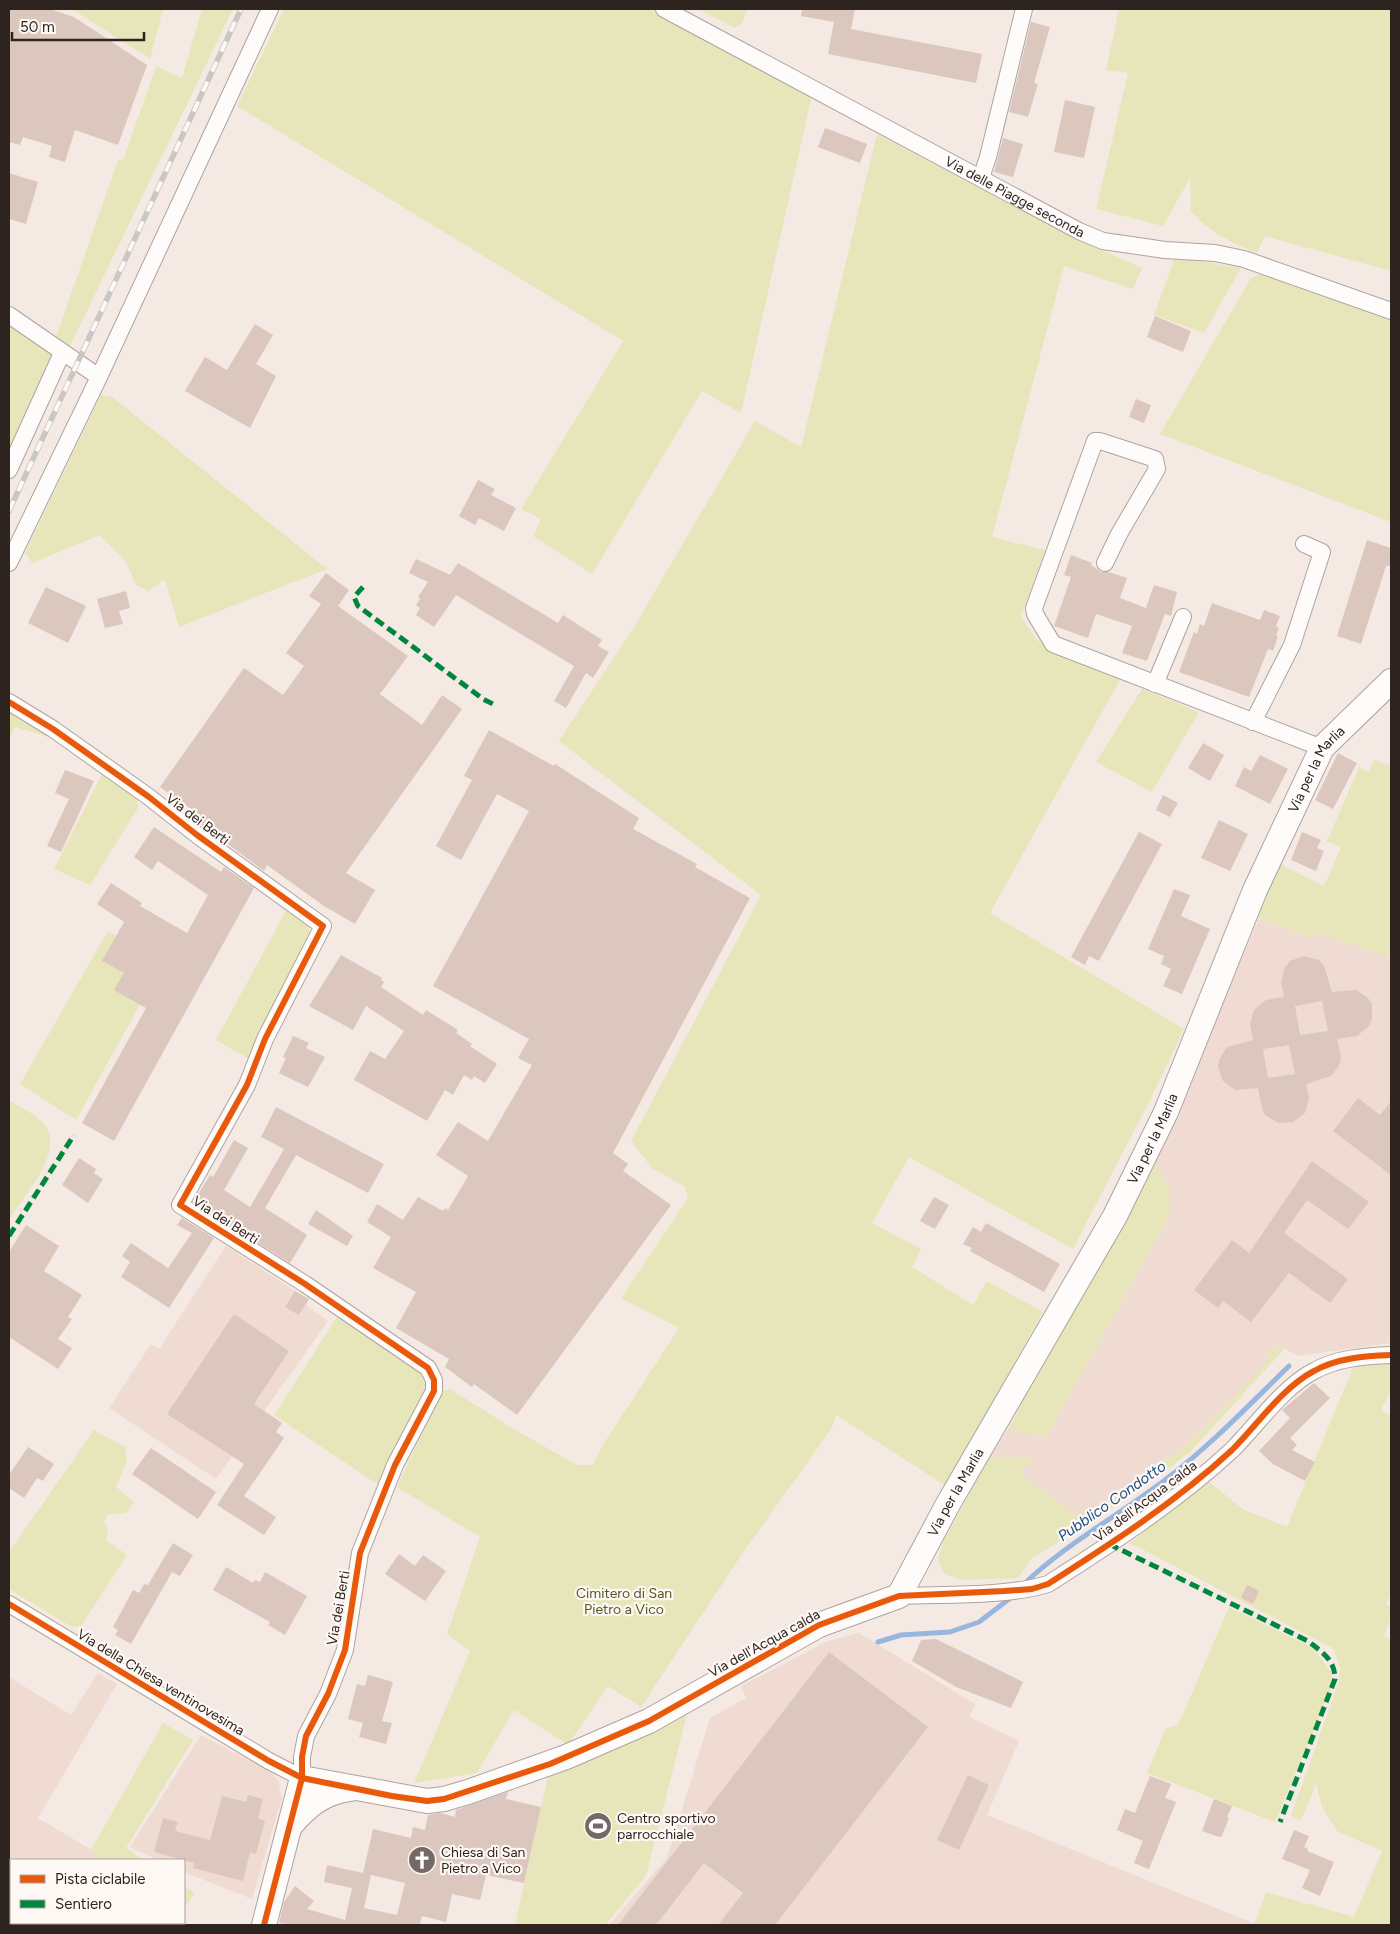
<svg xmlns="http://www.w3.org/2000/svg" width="1400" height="1934" viewBox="0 0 1400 1934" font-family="Figtree,sans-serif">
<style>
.built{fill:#f0dbd2}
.green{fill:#e6e6ba}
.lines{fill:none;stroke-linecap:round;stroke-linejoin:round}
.stream{stroke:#99b7de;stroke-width:5}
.building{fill:#dbc7bd;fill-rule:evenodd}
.street-casing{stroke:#aea39e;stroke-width:18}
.secondary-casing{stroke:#aea39e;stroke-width:26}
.street{stroke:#fefcfb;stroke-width:16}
.secondary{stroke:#fefcfb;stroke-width:24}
.rail-casing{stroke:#c9c6c4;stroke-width:5.5}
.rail{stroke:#fef8f5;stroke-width:4;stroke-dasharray:11;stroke-linecap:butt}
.quiet{stroke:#00873e;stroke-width:5;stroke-dasharray:10 5;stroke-linecap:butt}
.cycleway-casing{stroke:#fef8f5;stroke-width:9}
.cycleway{stroke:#e8590c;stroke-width:6}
.labels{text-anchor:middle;stroke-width:4.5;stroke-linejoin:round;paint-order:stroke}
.street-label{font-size:14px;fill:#2e241f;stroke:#fef8f5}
.park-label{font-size:14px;fill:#525820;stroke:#fef8f5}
.poi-label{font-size:14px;fill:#2e241f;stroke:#fef8f5;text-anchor:start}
.water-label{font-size:15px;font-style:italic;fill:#194c82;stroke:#fef8f5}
</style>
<rect width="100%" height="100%" fill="#f5e9e3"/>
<path class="built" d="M1259 918 1312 938 1314 931 1391 957V1343L1297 1356 1282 1347 1266 1351 1265 1354 1270 1359 1226 1406 1178 1453 1160 1461 1109 1500 1104 1507 1081 1519 1017 1472 1034 1461 989 1458 1008 1429 1046 1437 1170 1215V1192L1153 1159 1171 1124Z
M226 1246 309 1300 306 1305 328 1321 216 1479 109 1408 151 1344 159 1349Z
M859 1633 975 1704 970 1717 1019 1741 987 1815 1255 1924 1254 1925H609L667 1858 710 1718 746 1698 741 1686 828 1641Z
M98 1673 117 1684 38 1818 100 1855 97 1860H11V1923H58L56 1925H9V1677L71 1715Z
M201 1735 270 1771 278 1780 282 1798 252 1899 184 1872V1860H158L130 1847Z"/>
<path class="green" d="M72 9H163L150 59Z
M202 9H233L70 346 56 337 118 160 123 161 156 66 182 78Z
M284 9H653L812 95 741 413 702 391 592 574 533 536 541 519 521 509 623 341 237 106Z
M698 9H747L742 23 734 28Z
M1119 9H1391V271L1265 236 1257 253C1227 240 1214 235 1191 212L1190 178 1163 226 1096 209 1128 73 1106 70Z
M877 134 1070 236 1142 268 1133 289 1064 266 992 537 1045 550 1021 617 1037 640 1069 660 1121 678 990 913 1184 1029 1152 1096 1073 1249 909 1157 872 1223 921 1249 912 1267 973 1305 987 1281 1043 1312 946 1486 836 1415 832 1428 740 1557 641 1707 608 1686 568 1745 514 1710 477 1773 414 1783 470 1651 447 1634 480 1537 397 1487 441 1392 450 1389 512 1428 577 1465H593L601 1448 679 1328 621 1298 688 1198 685 1187 652 1168 631 1141 761 895 559 741 634 627 755 421 801 447Z
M1175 257 1241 268 1204 333 1154 315Z
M1260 274 1391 321V522L1160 434 1251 278Z
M9 320 55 352 9 449Z
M101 395 112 397 327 569 179 627 165 579 148 591 136 585 126 562 100 535 32 563 25 553Z
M1142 689 1199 712 1152 792 1096 762Z
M9 708 12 709 49 737 15 727 9 739Z
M1374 760 1391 766V957L1315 932 1312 938 1252 915 1277 863 1324 886 1341 847 1327 841 1359 767 1368 772Z
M104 770 136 793 138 808 90 885 54 869Z
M288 907C304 918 312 922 309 942L251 1060 216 1040Z
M108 931 163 963 76 1120 20 1084Z
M9 1100C19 1107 36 1114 44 1124 66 1150 24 1196 9 1219Z
M1153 1159 1170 1192V1215L1046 1437 1008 1429Z
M339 1314 420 1372 427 1389 380 1486 274 1415Z
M1288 1345 1190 1452 1140 1490 1030 1560 1018 1578 961 1580 944 1574 938 1560 943 1542 989 1458H1031L1034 1460 1018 1472 1082 1519 1104 1507 1109 1500 1160 1461 1178 1453 1226 1406 1269 1359 1265 1354 1266 1351Z
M1391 1362V1390L1381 1410 1391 1416V1593L1386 1605 1391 1607V1617L1384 1636 1391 1640V1925H1254L1266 1892 1354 1917 1382 1851 1337 1831 1322 1807 1316 1784 1301 1821 1291 1815 1339 1682 1340 1668 1334 1649 1130 1543 1207 1480 1244 1510 1287 1527 1354 1365Z
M94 1430 125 1447 127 1460 116 1487 134 1502 126 1513 107 1515 104 1522 108 1529 106 1540 127 1555 81 1626 72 1627 9 1589V1552Z
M1229 1607 1313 1648 1332 1673V1686L1275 1822 1147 1773 1166 1728 1178 1725Z
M688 1710 646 1876 605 1925H515L548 1776Z
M163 1723 193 1740 126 1848 144 1860H97L100 1855 91 1850Z
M184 1886 195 1893 184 1908Z
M58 1923H173L171 1925H56Z"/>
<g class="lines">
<path class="stream" d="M1024 1584C1066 1544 1119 1515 1165 1480 1210 1446 1249 1405 1289 1366
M878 1642 901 1635 950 1632 979 1622 1013 1596"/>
</g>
<path class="building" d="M9 9H50L74 17 147 65 118 145 75 130 65 162 49 157 52 146 23 137 20 145 9 142Z
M802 9H855L851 29 982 54 976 83 828 54 834 22 801 16Z
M1031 22 1050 27 1034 83 1038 84 1028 117 1009 112Z
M1065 100 1095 107 1084 158 1054 152Z
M825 128 867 144 860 163 818 147Z
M1003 138 1023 144 1013 177 994 172Z
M9 173 38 182 26 224 9 219Z
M1155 316 1191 331 1183 352 1147 337Z
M255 324 273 335 256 364 276 376 250 428 185 391 205 357 227 370Z
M1136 399 1151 405 1144 423 1129 417Z
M478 480 495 489 491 495 516 508 504 531 479 518 475 525 459 516Z
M1367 540 1391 548V566H1386L1361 644 1337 636Z
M1071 555 1092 563 1091 565 1101 572H1109L1127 578 1120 598 1146 608 1154 585 1177 592 1171 616 1165 614 1147 661 1122 653 1132 626 1096 614 1088 638 1054 626 1071 577 1064 575Z
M416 559 450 575 458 563 558 623 563 615 602 640 598 646 609 652 593 678 586 673 566 708 554 701 574 666 456 595 434 627 416 615 420 608 416 605 420 599 418 597 428 582 409 573Z
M326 573 349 590 338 606 408 656 380 694 422 725 442 695 462 709 346 873 375 890 355 924 324 906 267 865 264 871 194 819 198 814 160 787 244 668 283 695 304 666 286 653 321 604 309 596Z
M46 587 86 606 68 643 28 623Z
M126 591 130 608 119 611 123 624 105 628 97 599Z
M1212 603 1260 620 1264 610 1280 616 1276 626 1279 628 1276 635 1278 636 1273 651 1268 649 1249 697 1179 672 1194 632 1197 634 1200 624 1204 626Z
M489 730 554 766 555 764 639 818 633 829 697 864 695 867 750 898 613 1153 628 1164 623 1171 671 1205 517 1415 474 1384 472 1387 445 1367 449 1359 396 1328 416 1292 373 1268 391 1237 367 1222 377 1204 403 1220 418 1197 443 1211 445 1208 448 1210 468 1176 436 1155 458 1122 488 1141 532 1065 518 1058 529 1039 433 986 529 811 497 794 461 860 436 846 472 780 464 776Z
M1203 743 1224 755 1210 781 1188 768Z
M1338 753 1357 763 1333 809 1315 800Z
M1260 755 1288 769 1270 804 1235 786 1244 767 1251 771Z
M65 770 94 781 61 852 47 846 69 799 55 793Z
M1163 795 1178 803 1170 817 1156 810Z
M1219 820 1248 834 1230 871 1201 858Z
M154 827 221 872 224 867 254 888 114 1141 82 1123 146 1008 114 990 124 973 102 961 124 922 97 904 111 883 142 903 140 906 187 933 208 895 158 861 152 870 134 857Z
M1139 832 1162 844 1099 961 1089 956 1085 965 1071 957Z
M1302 832 1321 840 1317 848 1324 851 1316 871 1291 860Z
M1174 889 1190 895 1181 916 1210 929 1182 994 1163 986 1171 969 1161 964 1164 956 1148 949Z
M341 955 382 978 381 980 384 982 381 987 423 1015 426 1010 458 1030 456 1033 472 1044 470 1046 497 1064 485 1083 474 1076 472 1080 464 1075 453 1095 445 1090 427 1121 354 1080 370 1051 385 1059 404 1031 366 1006 353 1030 309 1006Z
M1304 956 1319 960 1324 966 1332 992 1356 990 1368 998 1372 1004V1019L1369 1026 1357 1036 1337 1039 1341 1056 1340 1064 1331 1076 1306 1084 1309 1099 1305 1113 1293 1122 1278 1123 1265 1115 1262 1108 1258 1088 1235 1090 1223 1081 1218 1067 1219 1060 1227 1047 1253 1040 1250 1024 1254 1010 1266 1000 1284 997 1281 981 1285 967 1290 961ZM1322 1001 1328 1031 1300 1035 1295 1006ZM1289 1045 1295 1074 1268 1078 1263 1049Z
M293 1036 309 1043 306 1048 325 1057 308 1087 279 1073 286 1058 283 1057Z
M1358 1098 1380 1115 1391 1101V1175L1333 1131Z
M276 1107 384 1164 368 1193 296 1155 265 1208 307 1235 290 1263 193 1202 210 1175 213 1177 234 1140 248 1148 224 1190 250 1207 284 1149 261 1137Z
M79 1158 96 1169 94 1173 103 1179 88 1203 62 1185Z
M1312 1161 1369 1202 1348 1229 1307 1200 1284 1233 1348 1279 1330 1303 1289 1273 1251 1322 1223 1301 1218 1308 1194 1290 1232 1240 1249 1253Z
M934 1197 949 1205 935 1229 920 1221Z
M316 1210 353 1236 347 1246 308 1224Z
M182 1218 214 1238 169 1308 121 1277 130 1262 122 1256 131 1243 168 1268 192 1233 177 1225Z
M986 1223 1060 1264 1044 1292 970 1251 972 1248 963 1244 973 1227 981 1232Z
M26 1225 59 1246 44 1271 82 1295 68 1317 72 1319 58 1339 72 1348 58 1369 9 1337V1252Z
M295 1291 309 1299 299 1315 285 1307Z
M234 1314 289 1351 254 1404 282 1423 276 1432 284 1438 244 1496 276 1517 264 1535 217 1505 244 1464 167 1414Z
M1314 1383 1330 1398 1290 1438 1297 1445 1292 1450 1315 1462 1305 1481 1273 1464 1259 1451 1290 1418 1282 1410Z
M28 1447 54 1464 43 1481 37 1478 24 1498 9 1488V1475Z
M151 1448 216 1492 198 1519 132 1474Z
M173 1543 193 1555 180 1576 172 1572 131 1644 115 1635 118 1630 113 1627 133 1590 139 1593 144 1584 148 1585Z
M399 1554 415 1566 423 1555 446 1571 425 1601 385 1574Z
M226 1567 253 1583 255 1580 260 1582 265 1572 307 1596 285 1635 268 1625 270 1622 213 1590Z
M1247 1585 1259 1591 1253 1604 1241 1598Z
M936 1639 1023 1682 1011 1708 956 1687 912 1661 921 1640Z
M829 1652 928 1727 775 1925H718L743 1893 704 1863 656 1925H618Z
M368 1675 393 1682 382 1721 392 1723 386 1744 359 1737 363 1723 348 1719 357 1684 365 1686Z
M968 1775 989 1785 959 1850 937 1840Z
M1150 1776 1171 1784 1165 1798 1176 1802 1149 1869 1134 1863 1143 1841 1117 1830 1125 1809 1135 1813Z
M508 1792 506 1799 541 1807 524 1883 486 1875 480 1900 452 1894 446 1922 422 1916 420 1925H291L279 1923 284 1902 295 1886 314 1901 307 1909 345 1920 352 1888 324 1882 327 1865 363 1873 373 1829 411 1838 413 1827 425 1830 428 1815 440 1813 455 1817 456 1810ZM371 1875 405 1883 397 1915 364 1908Z
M248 1795 263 1799 258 1818 265 1821 256 1854 250 1852 243 1881 193 1868 194 1863 154 1852 163 1818 178 1822 175 1831 210 1840 222 1796 246 1802Z
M1214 1799 1232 1806 1227 1817 1229 1818 1222 1836 1219 1837 1202 1831Z
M1294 1830 1309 1836 1304 1847 1308 1849 1307 1851 1334 1862 1320 1896 1302 1888 1310 1870 1282 1859Z"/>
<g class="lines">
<g class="street-casing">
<g id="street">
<path id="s1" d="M664 9 1079 231 1103 241 1165 250 1215 253 1244 259 1391 311"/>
<path d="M981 178 988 157 1024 9"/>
<path d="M9 315 99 377"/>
<path d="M9 470 62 353"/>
<path d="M9 563 99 377 270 9"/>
<path d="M1105 563 1119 534 1157 469 1155 459 1100 441H1095L1034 608 1035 614 1053 644 1322 748"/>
<path d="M1155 684 1183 617"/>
<path d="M9 702 53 729 149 797 197 835 323 926 265 1039 247 1085 180 1205 305 1284 428 1368 434 1380V1391L395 1465 360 1553 345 1650 328 1694 306 1736 302 1757V1778L269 1761 9 1604"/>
<path d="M1253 722 1292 645 1322 552 1304 544"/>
<path d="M899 1596C944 1594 1005 1597 1048 1584 1112 1543 1176 1502 1232 1450 1257 1425 1283 1387 1314 1371 1337 1358 1365 1356 1391 1355"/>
</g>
</g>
<g class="secondary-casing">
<g id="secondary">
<path d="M291 1825C308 1805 323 1793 350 1789"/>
<path id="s2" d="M264 1925 302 1778 427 1801 444 1799 468 1792 566 1757 649 1721 819 1625 899 1596 948 1504 1115 1216 1166 1112 1255 890 1322 748 1391 681"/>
</g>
</g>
<use href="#street" class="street"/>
<use href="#secondary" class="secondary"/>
<g class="rail-casing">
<path id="rail" d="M9 511 241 9"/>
</g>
<use href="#rail" class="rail"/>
<path class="quiet" d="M363 587 354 597 358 606 483 699 495 705
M9 1236 74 1135
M1109 1544 1308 1641C1323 1653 1335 1660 1335 1679L1280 1822"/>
<g class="cycleway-casing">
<path id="cycleway" d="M9 702 53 729 149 797 197 835 323 926 265 1039 247 1085 180 1205 305 1284 428 1368 434 1380V1391L395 1465 360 1553 345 1650 328 1694 306 1736 302 1757V1778L264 1925
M9 1604 269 1761 302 1778 392 1796 427 1801 444 1799 550 1764 649 1721 819 1625 899 1596 1004 1591 1032 1589 1048 1584C1112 1543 1176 1502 1232 1450 1257 1425 1283 1387 1314 1371 1337 1358 1365 1356 1391 1355"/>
</g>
<use href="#cycleway" class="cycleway"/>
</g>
<defs>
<g id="stadium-disc" transform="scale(1.4375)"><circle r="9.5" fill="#746964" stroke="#fef8f5"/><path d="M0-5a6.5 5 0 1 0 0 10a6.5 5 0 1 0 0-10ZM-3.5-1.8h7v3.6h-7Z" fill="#fff"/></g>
<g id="church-disc" transform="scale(1.4375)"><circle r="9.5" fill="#746964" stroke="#fef8f5"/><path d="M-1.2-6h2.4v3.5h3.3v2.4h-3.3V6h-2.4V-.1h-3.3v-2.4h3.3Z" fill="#fff"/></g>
</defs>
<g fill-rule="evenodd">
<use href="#stadium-disc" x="598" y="1826"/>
<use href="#church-disc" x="422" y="1860"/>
</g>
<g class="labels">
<g class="street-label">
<text dy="5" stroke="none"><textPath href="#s1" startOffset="398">Via delle Piagge seconda</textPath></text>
<text dy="5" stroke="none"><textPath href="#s2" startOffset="1724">Via per la Marlia</textPath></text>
<text transform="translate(198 819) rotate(37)" y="5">Via dei Berti</text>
<text dy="5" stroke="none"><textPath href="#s2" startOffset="1319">Via per la Marlia</textPath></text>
<text transform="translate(226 1220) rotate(33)" y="5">Via dei Berti</text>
<text dy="5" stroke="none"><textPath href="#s2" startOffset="914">Via per la Marlia</textPath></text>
<text transform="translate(1145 1501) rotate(-37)" y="5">Via dell'Acqua calda</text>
<text transform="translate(338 1608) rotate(-80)" y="5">Via dei Berti</text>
<text transform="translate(764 1643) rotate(-29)" y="5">Via dell'Acqua calda</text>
<text transform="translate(161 1682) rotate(31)" y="5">Via della Chiesa ventinovesima</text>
</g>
<g class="park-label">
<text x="624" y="1598">Cimitero di San<tspan x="624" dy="16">Pietro a Vico</tspan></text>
</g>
<g class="poi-label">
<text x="617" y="1823">Centro sportivo<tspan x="617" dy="16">parrocchiale</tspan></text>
<text x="441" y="1857">Chiesa di San<tspan x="441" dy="16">Pietro a Vico</tspan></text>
</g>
<g class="water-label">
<text transform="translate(1112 1501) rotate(-35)" y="5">Pubblico Condotto</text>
</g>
</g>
<rect width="1400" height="1934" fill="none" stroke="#2e241f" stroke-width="20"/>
<rect x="10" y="1859" width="175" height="65" fill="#fef8f5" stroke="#aba39f"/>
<rect x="20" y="1875" width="25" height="8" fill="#e8590c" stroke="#aba39f"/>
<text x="55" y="1884" font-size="15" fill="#2e241f">Pista ciclabile</text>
<rect x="20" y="1900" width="25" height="8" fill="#00873e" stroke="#aba39f"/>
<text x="55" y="1909" font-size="15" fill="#2e241f">Sentiero</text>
<path d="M12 32v8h132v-8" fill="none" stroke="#2e241f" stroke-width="2.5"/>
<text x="20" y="32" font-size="15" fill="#2e241f" stroke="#fef8f5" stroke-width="4" paint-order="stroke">50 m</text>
</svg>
